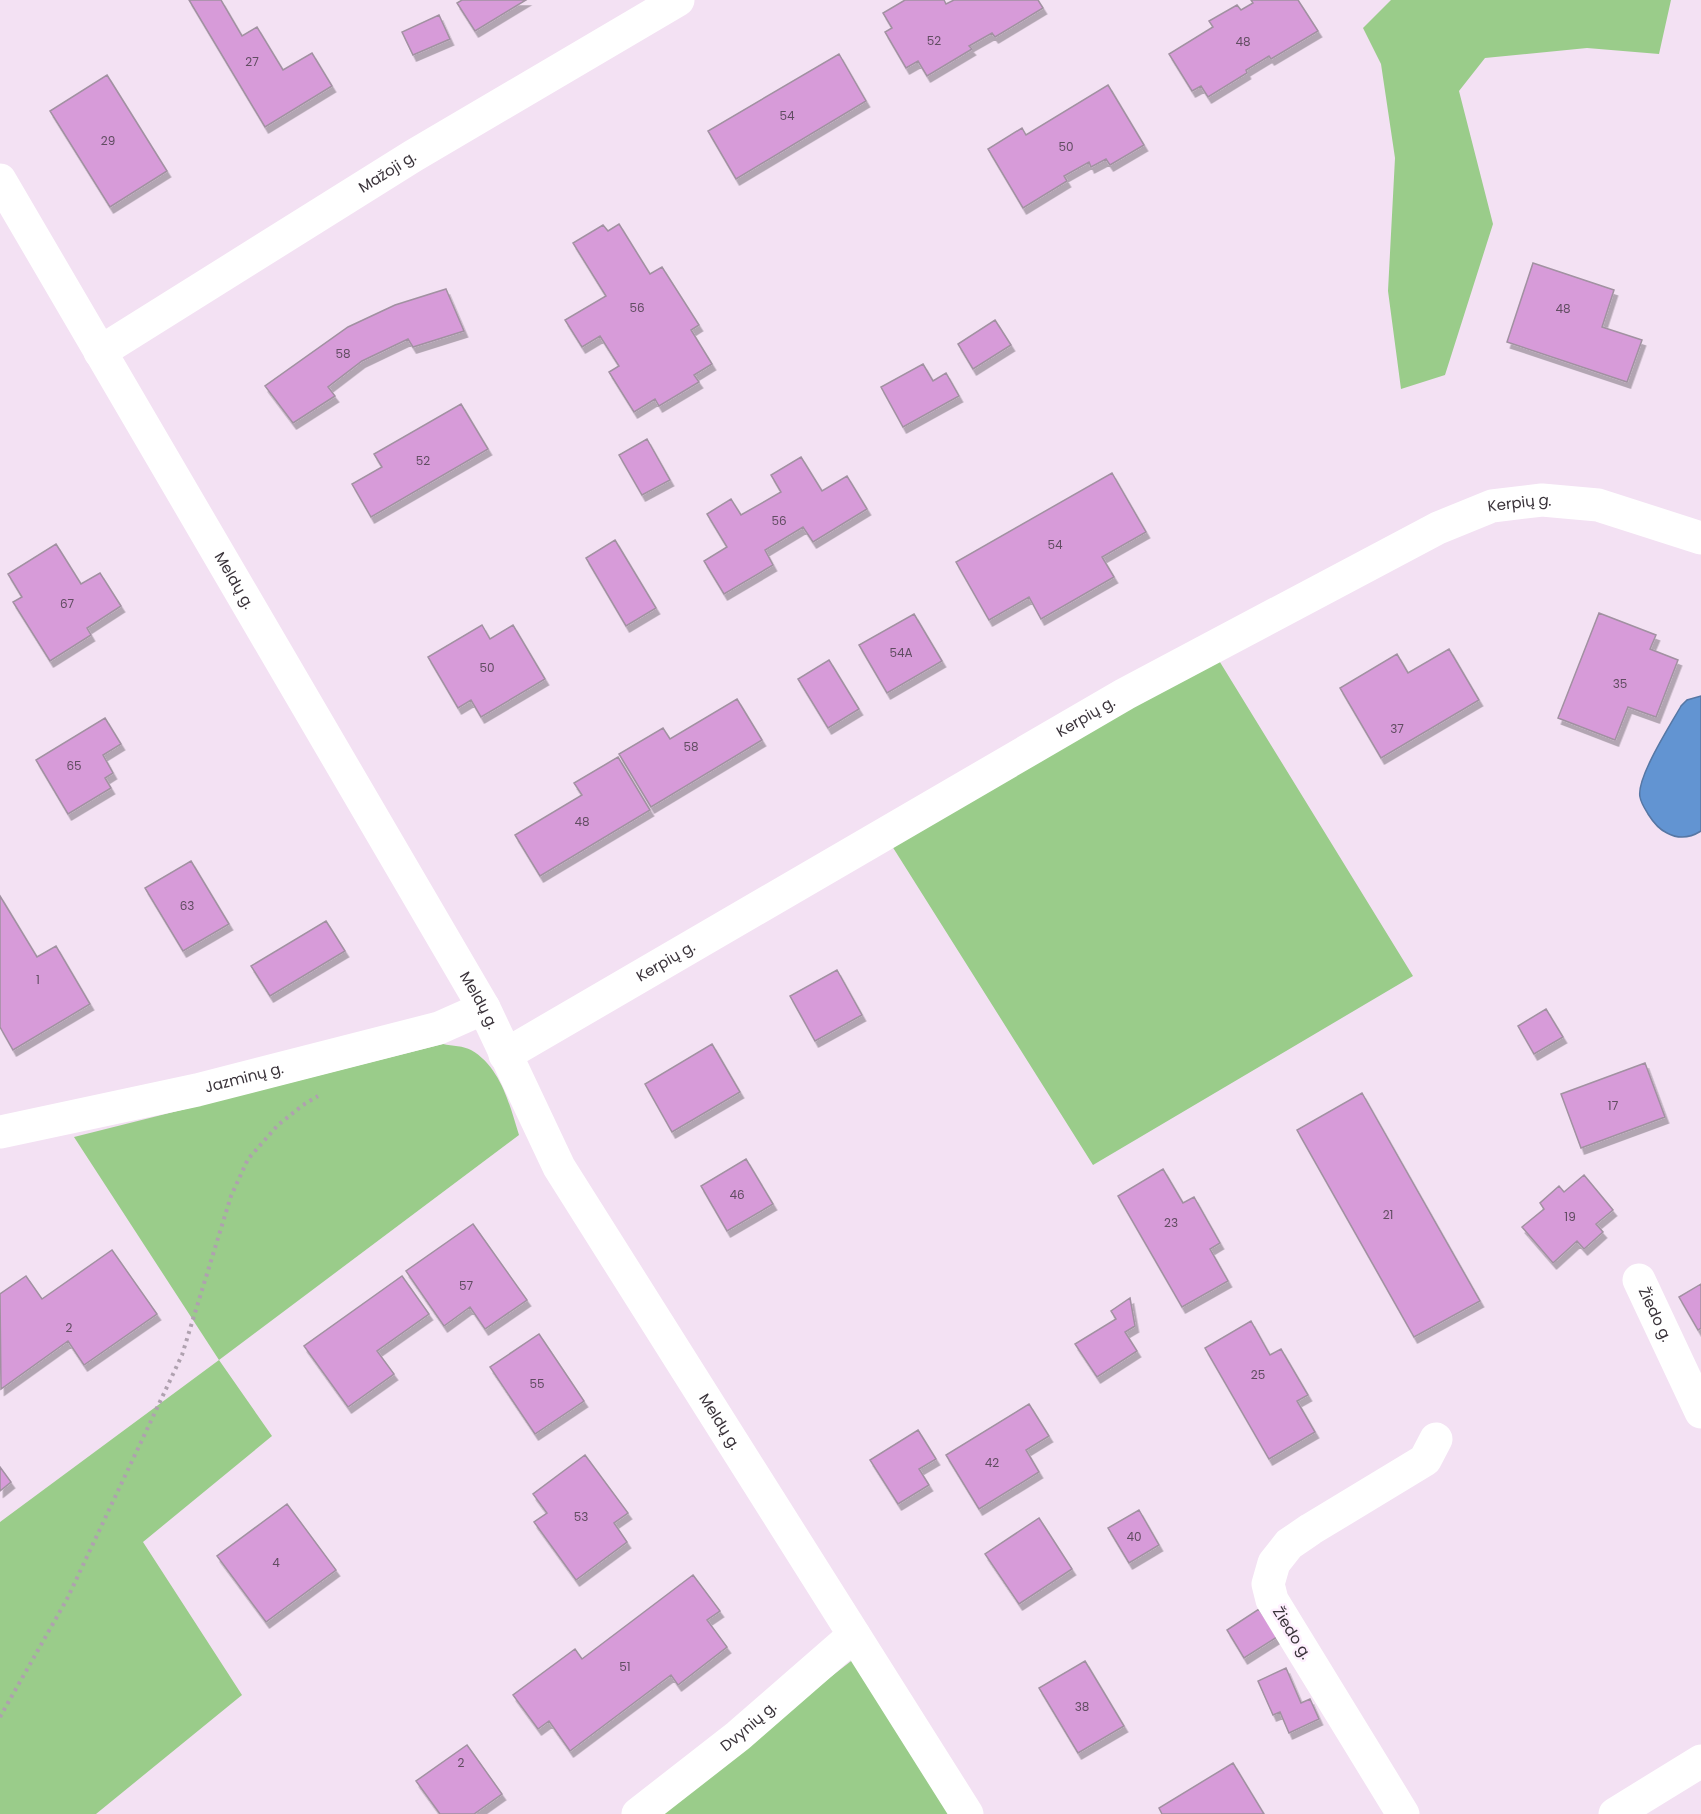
<svg xmlns="http://www.w3.org/2000/svg" width="1701" height="1814" viewBox="0 0 1701 1814" font-family="Poppins,sans-serif">
<style>
.green{fill:#9acc8a}
.water{fill:#6294d2;stroke:#5677a4;stroke-width:1.5}
.building{fill:#d79bd9;stroke:#a191a1;stroke-width:1.5;filter:url(#shadow)}
.lines{fill:none;stroke-linecap:round;stroke-linejoin:round}
.path{stroke:#afa1af;stroke-width:4;stroke-dasharray:3 4.5;stroke-linecap:butt}
.minor{stroke:#fff;stroke-width:33}
.labels{text-anchor:middle;stroke-width:5;stroke-linejoin:round;paint-order:stroke}
.number-label{font-size:12px;fill:#614d62}
.street-label{font-size:15px;fill:#3a333a;stroke:#feeffe}
</style>
<defs>
<filter id="shadow"><feDropShadow dx="3.5" dy="6" stdDeviation="0" flood-color="#0004"/></filter>
</defs>
<rect width="100%" height="100%" fill="#f3e1f3"/>
<path class="green" d="M1391 0H1671L1659 54 1587 48 1485 58 1459 91 1493 224 1445 375 1401 389 1388 291 1395 158 1381 64 1363 28Z
M1215 654 1413 976 1093 1165 892 846Z
M443 1044C452 1046 464 1046 471 1050 501 1067 510 1106 519 1135L219 1360 272 1436 143 1542 242 1695 96 1814H0V1522L219 1360 74 1137Z
M855 1658 950 1814H655Z"/>
<path class="water" d="M1701 696V831C1690 838 1678 839 1667 833 1658 829 1653 822 1648 814 1645 809 1641 803 1640 797 1636 778 1671 724 1681 706L1687 700Z"/>
<path class="building" d="M189 0H221L242 36 257 27 283 70 312 53 332 86 265 127Z
M462 0H526L475 31 457 3Z
M905 0H944L946 4 954 0H1038L1043 8 995 37 992 33 969 46 972 49 927 76 918 61 906 68 885 32 892 28 883 13Z
M1251 0H1298L1318 31 1271 59 1269 56 1246 70 1247 73 1208 97 1201 86 1192 91 1169 54 1213 27 1209 21 1237 5 1241 10 1253 3Z
M439 15 450 39 413 55 402 32Z
M839 54 866 101 736 179 708 131Z
M107 75 167 171 110 207 50 111Z
M1108 85 1144 145 1110 165 1106 159 1091 167 1089 162 1064 176 1067 181 1023 208 988 149 1022 128 1026 135Z
M619 224 650 274 662 267 699 325 691 330 712 364 694 375 699 382 659 406 655 399 634 412 609 372 619 366 600 336 582 347 565 320 606 296 573 243 603 225 608 231Z
M1533 263 1614 290 1602 327 1642 340 1627 382 1507 342Z
M446 289 464 331 413 347 408 339 362 361 328 387 335 396 293 423 265 386 348 327 395 305Z
M995 320 1011 345 973 369 958 344Z
M923 364 933 381 946 373 959 396 903 427 881 387Z
M461 404 488 449 371 517 352 484 382 467 374 454Z
M647 439 670 480 642 495 619 455Z
M801 457 822 491 847 476 867 509 813 542 803 527 765 550 773 565 724 594 704 561 727 547 707 514 731 499 741 515 781 492 771 475Z
M1112 473 1146 532 1102 557 1114 577 1041 619 1029 597 989 620 956 562Z
M615 540 656 608 626 626 586 558Z
M56 544 81 584 100 573 121 606 87 628 91 635 50 661 13 602 22 597 8 574Z
M1599 613 1656 635 1650 649 1678 660 1656 717 1628 707 1615 740 1558 718Z
M914 614 942 661 887 693 859 645Z
M482 625 490 639 513 625 545 679 481 717 471 700 458 708 428 657Z
M1449 649 1479 700 1381 758 1340 688 1397 654 1408 673Z
M829 660 859 709 828 728 798 679Z
M737 699 762 740 651 807 619 754 663 728 670 739Z
M105 718 121 744 103 755 113 773 105 778 111 788 68 814 36 760Z
M618 757 650 810 540 876 515 835 582 795 574 783Z
M191 861 229 924 183 951 145 888Z
M0 896 37 957 56 946 90 1004 13 1050 0 1027Z
M326 921 345 951 270 996 251 966Z
M837 970 862 1015 815 1041 790 996Z
M1546 1009 1563 1037 1534 1054 1518 1026Z
M712 1044 740 1092 672 1132 645 1084Z
M1645 1063 1665 1117 1581 1148 1561 1094Z
M1362 1093 1480 1301 1414 1337 1297 1130Z
M746 1159 773 1204 727 1231 701 1186Z
M1163 1169 1183 1203 1194 1197 1220 1243 1210 1249 1228 1281 1182 1307 1118 1196Z
M1584 1175 1613 1210 1596 1224 1603 1232 1584 1249 1577 1241 1553 1263 1522 1227 1544 1209 1540 1203 1559 1186 1564 1192Z
M473 1224 527 1300 485 1329 470 1307 444 1326 406 1271Z
M112 1250 157 1314 84 1365 68 1341 1 1389 0 1294 26 1276 42 1299Z
M402 1276 429 1314 377 1351 394 1374 348 1407 304 1346Z
M1701 1284V1328L1698 1330 1679 1297Z
M1130 1298 1135 1326 1125 1332 1137 1351 1097 1377 1075 1344 1116 1319 1111 1311Z
M1251 1321 1270 1355 1281 1349 1308 1395 1297 1401 1315 1432 1269 1459 1205 1348Z
M539 1334 584 1401 535 1434 490 1367Z
M1029 1404 1049 1436 1026 1450 1039 1472 979 1509 946 1455Z
M918 1430 936 1459 919 1469 929 1485 898 1504 870 1460Z
M585 1455 628 1513 614 1523 627 1542 576 1580 534 1522 547 1513 533 1494Z
M0 1467 11 1482 0 1491Z
M287 1504 336 1570 266 1622 217 1556Z
M1139 1510 1159 1545 1129 1563 1108 1528Z
M1039 1518 1072 1569 1019 1604 985 1554Z
M693 1575 720 1611 707 1620 727 1647 678 1685 671 1675 570 1751 549 1721 538 1729 513 1695 575 1649 582 1659Z
M1259 1609 1277 1637 1244 1658 1227 1630Z
M1085 1661 1124 1726 1078 1753 1039 1688Z
M1286 1668 1301 1703 1310 1699 1319 1719 1289 1733 1280 1712 1273 1715 1258 1681Z
M467 1745 502 1794 474 1814H440L416 1781Z
M1233 1763 1264 1814H1162L1159 1808Z"/>
<g class="lines">
<path class="path" d="M0 1717 67 1599 182 1355 231 1196 248 1159 278 1125 303 1105 318 1096"/>
<g class="minor">
<path id="s1" d="M0 180 484 1008 559 1167 967 1814"/>
<path id="s2" d="M100 352 413 156 678 0"/>
<path id="s3" d="M505 1055 1125 694 1438 528 1492 506 1542 500 1598 505 1701 538"/>
<path id="s4" d="M0 1132 197 1090 439 1028 484 1008"/>
<path id="s5" d="M1639 1280 1701 1412"/>
<path id="s6" d="M638 1814 738 1736 854 1635"/>
<path d="M1403 1814 1272 1600 1268 1584 1274 1563 1289 1544 1311 1529 1425 1460 1436 1439"/>
<path d="M1615 1814 1701 1761"/>
</g>
</g>
<g class="labels">
<g class="number-label">
<text x="934" y="45">52</text>
<text x="1243" y="46">48</text>
<text x="252" y="66">27</text>
<text x="787" y="120">54</text>
<text x="108" y="145">29</text>
<text x="1066" y="151">50</text>
<text x="637" y="312">56</text>
<text x="1563" y="313">48</text>
<text x="343" y="358">58</text>
<text x="423" y="465">52</text>
<text x="779" y="525">56</text>
<text x="1055" y="549">54</text>
<text x="67" y="608">67</text>
<text x="901" y="657">54A</text>
<text x="487" y="672">50</text>
<text x="1620" y="688">35</text>
<text x="1397" y="733">37</text>
<text x="691" y="751">58</text>
<text x="74" y="770">65</text>
<text x="582" y="826">48</text>
<text x="187" y="910">63</text>
<text x="38" y="984">1</text>
<text x="1613" y="1110">17</text>
<text x="737" y="1199">46</text>
<text x="1388" y="1219">21</text>
<text x="1570" y="1221">19</text>
<text x="1171" y="1227">23</text>
<text x="466" y="1290">57</text>
<text x="69" y="1332">2</text>
<text x="1258" y="1379">25</text>
<text x="537" y="1388">55</text>
<text x="992" y="1467">42</text>
<text x="581" y="1521">53</text>
<text x="1134" y="1541">40</text>
<text x="276" y="1567">4</text>
<text x="625" y="1671">51</text>
<text x="1082" y="1711">38</text>
<text x="461" y="1767">2</text>
</g>
<g class="street-label">
<text dy="5" stroke="none"><textPath href="#s2" startOffset="339">Mažoji g.</textPath></text>
<text dy="5" stroke="none"><textPath href="#s3" startOffset="1158">Kerpių g.</textPath></text>
<text dy="5" stroke="none"><textPath href="#s1" startOffset="464">Meldų g.</textPath></text>
<text dy="5" stroke="none"><textPath href="#s3" startOffset="672">Kerpių g.</textPath></text>
<text dy="5" stroke="none"><textPath href="#s3" startOffset="186">Kerpių g.</textPath></text>
<text dy="5" stroke="none"><textPath href="#s1" startOffset="950">Meldų g.</textPath></text>
<text dy="5" stroke="none"><textPath href="#s4" startOffset="250">Jazminų g.</textPath></text>
<text dy="5" stroke="none"><textPath href="#s5" startOffset="38">Žiedo g.</textPath></text>
<text dy="5" stroke="none"><textPath href="#s1" startOffset="1436">Meldų g.</textPath></text>
<text transform="translate(1292 1633) rotate(58)" y="5">Žiedo g.</text>
<text dy="5" stroke="none"><textPath href="#s6" startOffset="141">Dvynių g.</textPath></text>
</g>
</g>
</svg>
